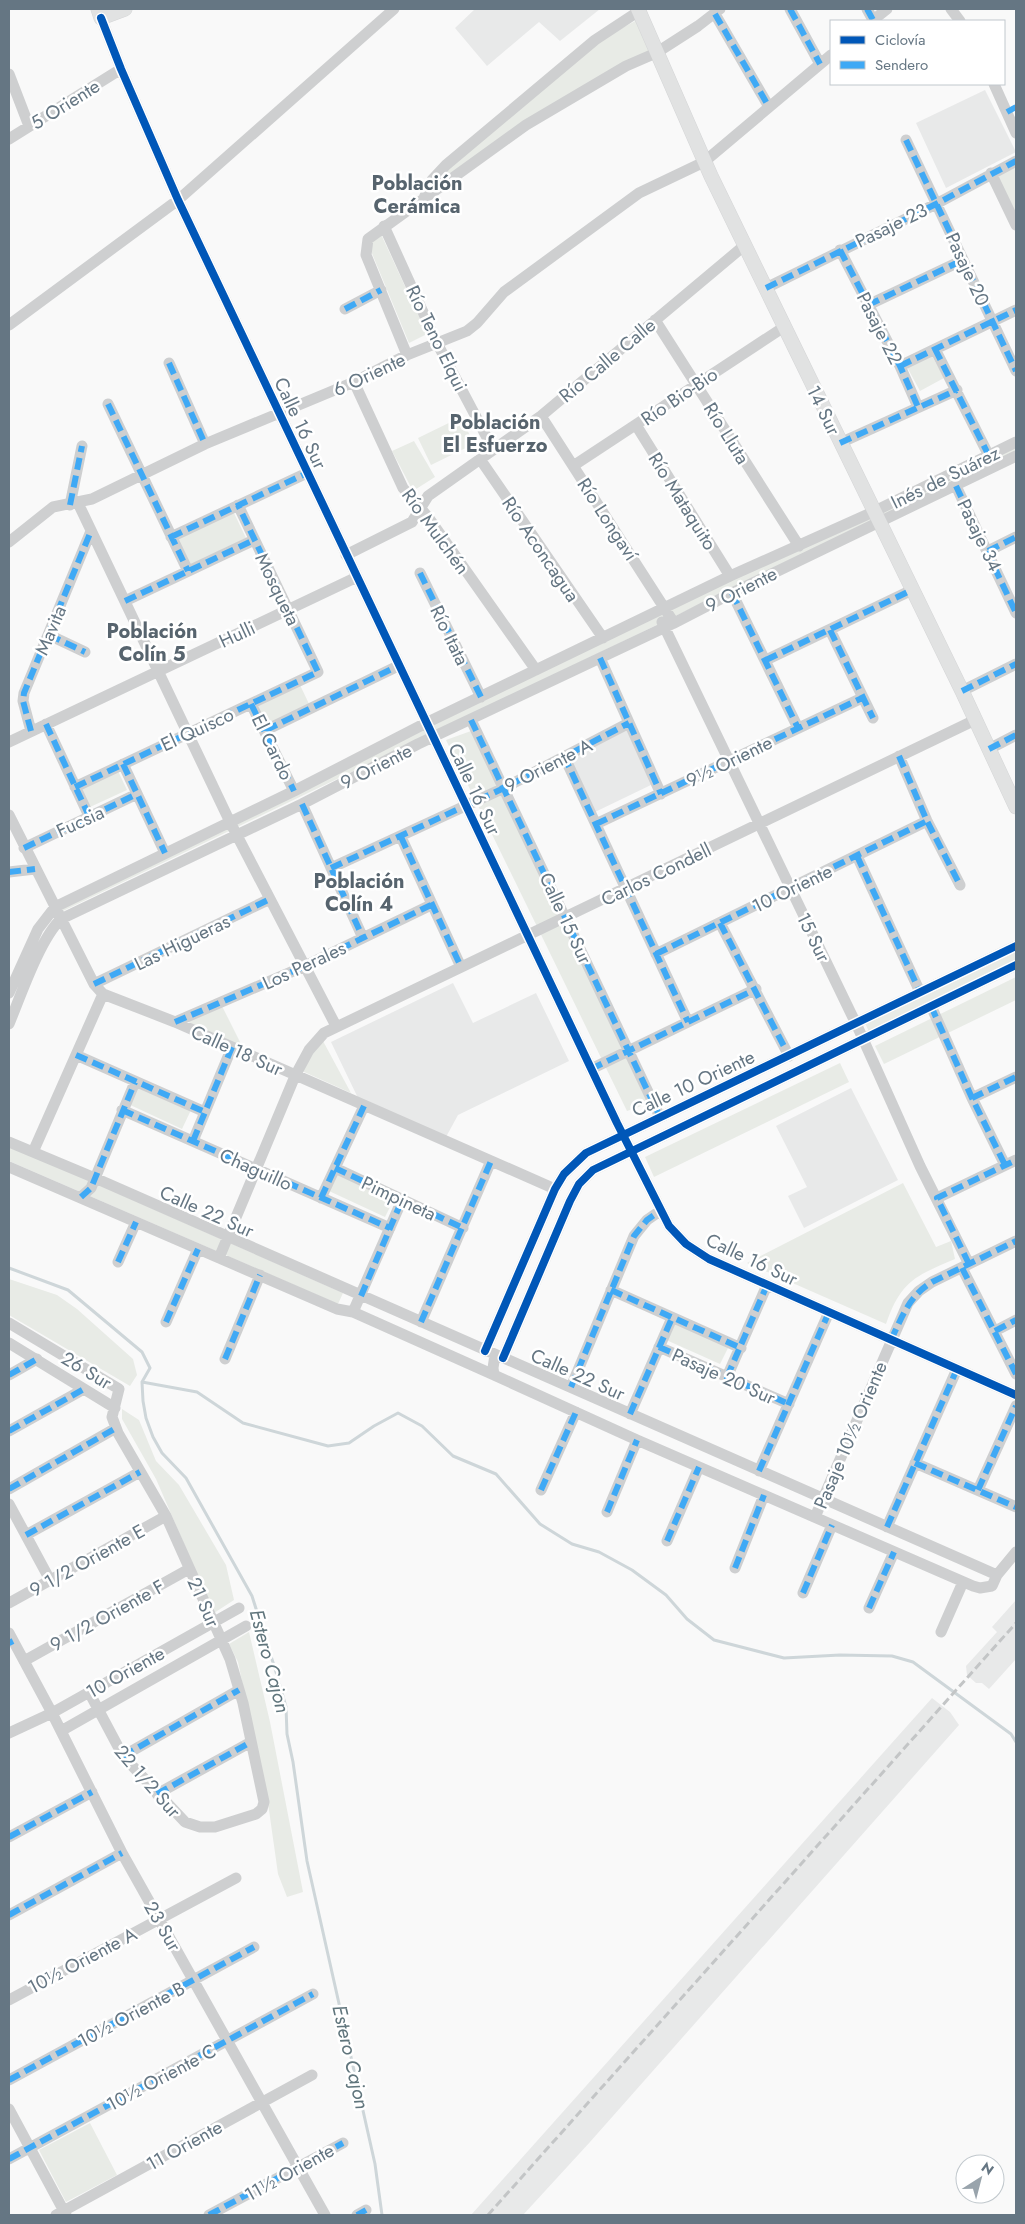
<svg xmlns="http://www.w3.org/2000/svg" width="1025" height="2224" viewBox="0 0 1025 2224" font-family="Jost,sans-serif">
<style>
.built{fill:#e8e9e9}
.green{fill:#e8ebe6}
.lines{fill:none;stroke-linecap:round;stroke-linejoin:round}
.stream{stroke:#ced6d9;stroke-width:3}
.major-casing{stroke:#d5d6d7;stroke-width:15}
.minor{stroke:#cecfd0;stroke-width:11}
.major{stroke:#e1e2e2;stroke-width:14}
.rail{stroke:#c3c5c6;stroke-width:3;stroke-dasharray:8 4;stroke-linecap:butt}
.quiet{stroke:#3fa9f5;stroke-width:6;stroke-dasharray:12 6;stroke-linecap:butt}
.cycleway-casing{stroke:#fff;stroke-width:11}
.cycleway{stroke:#0057b8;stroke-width:8}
.labels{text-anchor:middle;stroke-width:5;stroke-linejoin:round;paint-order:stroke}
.street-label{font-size:19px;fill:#657683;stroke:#fff}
.neighbourhood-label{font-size:20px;font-weight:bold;fill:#57646e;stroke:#fff}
.water-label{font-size:20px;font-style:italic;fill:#60757c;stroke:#fff}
</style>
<rect width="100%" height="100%" fill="#f9f9f9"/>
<path class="built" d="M475 9H600L560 41 539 22 487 66 455 28Z
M985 90 1016 152 946 188 916 123Z
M625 727 653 784 595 812 567 755Z
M453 983 473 1023 536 993 569 1061 458 1115 446 1137 358 1098 331 1042Z
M851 1088 898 1180 804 1228 788 1196 807 1187 776 1126Z
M1016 1600V1659L989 1689 982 1683H976L967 1675 966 1666 997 1632 992 1627Z
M932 1698 950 1712 959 1725 590 2142 523 2215H471Z"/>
<path class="green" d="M639 19 652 50 429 193 435 181 596 42Z
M1016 162V216L995 172Z
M380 232 427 334 409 343 371 251 372 239Z
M931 354 944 378 920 391 907 367Z
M461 417 474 444 431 465 418 438Z
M1016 440V452L63 911 59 903Z
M414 441 435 477 413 491 392 451Z
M233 511 246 538 188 566 174 538Z
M300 685 310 706 266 726 257 705Z
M471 731 650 1103 627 1111 446 740Z
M118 771 127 790 90 807 81 789Z
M1016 948V962L870 1034 865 1023Z
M1016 977V1000L884 1064 875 1046Z
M221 1004 243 1048 182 1019Z
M323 1041 351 1093 302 1071 310 1055Z
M840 1063 849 1082 654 1177 645 1157Z
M134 1084 191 1110 182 1129 126 1103Z
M9 1145 343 1293 338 1304 9 1161Z
M337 1173 394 1199 385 1217 329 1191Z
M903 1183 936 1247 951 1241 955 1259C915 1276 901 1281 886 1324L747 1263Z
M9 1279 57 1295 77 1309 133 1359 137 1375 130 1386 9 1315Z
M672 1320 729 1346 720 1364 664 1339Z
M122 1409 139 1420 156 1461 179 1485 226 1565 234 1600 214 1613 156 1479 122 1419Z
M249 1632 270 1722 303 1892 287 1897 278 1874 269 1810 238 1662 229 1644Z
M90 2123 117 2175 66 2202 39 2150Z"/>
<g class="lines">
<path class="stream" d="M9 1268 68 1290 142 1352 150 1368 142 1382 143 1401 146 1418 153 1437 162 1453 186 1478 252 1596 276 1672 286 1707 287 1734 293 1762 307 1861 375 2164 382 2215
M142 1382 197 1392 243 1423 328 1446 349 1443 374 1426 398 1413 422 1426 453 1456 496 1474 540 1524 572 1544 599 1552 632 1570 666 1595 687 1619 714 1640 784 1658 840 1655 892 1656 913 1662 1011 1734 1016 1742"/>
<g class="major-casing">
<path id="major" d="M98 9 101 18 125 9
M638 9 711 176 962 691 1016 807"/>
</g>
<path class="minor" d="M790 9 820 64
M867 9 873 20
M951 9 960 21
M715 14 769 107
M101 18 121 69 178 200 617 1123 669 1226 686 1244 709 1259 1016 1395
M872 21 887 9
M9 74 29 126
M994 84 1016 133
M9 139 121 69
M906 140 1016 371
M991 173 1016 225
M424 198 432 180 446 165 595 40 639 11
M384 226 437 343 493 449
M840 250 900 366 918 407
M766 288 936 204 1016 161
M868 305 963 260
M345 309 381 290
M655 320 799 546
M9 325 178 200 394 9
M935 349 989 456
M407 355 366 255 368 239 526 125 626 66 656 53 698 26 720 9
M169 363 205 444
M900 366 1016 310
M354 382 403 488 428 517 536 670
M108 404 188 571
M541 416 674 623
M636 425 730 576
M840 443 957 390
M480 459 603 638
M573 466 784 327
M956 486 1016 613
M78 503 230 822 336 1026
M70 505 82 446
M171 537 307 473
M9 542 53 507 92 499 205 444 354 382 407 355 467 331 477 323 504 292 639 193 704 162 831 55
M988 551 1016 537
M346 555 412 522 428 496 541 416 745 245
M420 573 481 697
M732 593 798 728
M125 601 254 540
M662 622 859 1030 920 1166 969 1264
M830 630 873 718
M49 635 85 652
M600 658 661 794
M766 660 912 590
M962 691 1016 664
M251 704 294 791
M471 720 660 1117
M46 724 89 816
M266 730 398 666
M31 731 23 701 24 693 91 531
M9 742 357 577
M989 749 1016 735
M564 756 688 1022
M899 756 927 821 960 885
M123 764 165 853
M75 787 318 672 238 505
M302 804 363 938
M9 815 94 984 103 994 175 1022 555 1189
M596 824 862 698
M401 837 461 967
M24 848 137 794
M857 856 920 992
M331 868 504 788 629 723
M9 872 35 869
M720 923 789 1056
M656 954 927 821
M94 984 270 899
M9 993 38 929 55 907 294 791 426 723 730 576 873 512 1016 442
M931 1006 972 1098 1005 1165
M175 1022 305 966 431 905
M9 1024C21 995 40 939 61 919L302 804 418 744 674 623 732 593 1016 456
M76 1055 205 1112
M591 1069 756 989
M972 1098 1016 1077
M122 1110 390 1228
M193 1141 232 1047
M9 1142 95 1178 997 1575
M33 1152 103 994
M9 1167 337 1309 353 1312 402 1200
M335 1168 463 1228
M81 1197 91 1188 135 1082
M321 1198 364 1106
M937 1198 1016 1160
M219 1258 295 1076 309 1050 324 1033 975 720
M118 1262 136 1222
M962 1268 1016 1374
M611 1290 741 1348
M353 1312 494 1375
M166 1322 198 1249
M421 1322 491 1161
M9 1323 119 1389 112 1417 118 1433 166 1516 230 1659 243 1703 264 1802 262 1809 256 1814 215 1827H200L185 1822 123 1756 89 1692
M995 1331 1016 1320
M9 1343 115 1408
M659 1347 789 1404
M485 1351 555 1189 564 1174 586 1153 1016 946
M495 1355 493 1368 494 1375 637 1440 973 1586 980 1588 992 1586 997 1575 1016 1552
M503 1358 570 1201 579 1184 593 1170 1016 965
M225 1359 260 1275
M9 1375 37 1359
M727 1377 767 1285
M571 1387 634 1236 647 1220 660 1211
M630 1414 672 1318
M9 1431 84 1389
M915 1463 1016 1507
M759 1471 829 1312
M9 1489 116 1428
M541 1490 576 1412
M978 1490 1016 1406
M9 1504 50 1580
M607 1512 637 1440
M815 1517 908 1303 919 1291 932 1282 1016 1241
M887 1527 957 1369
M26 1535 140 1472
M667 1541 699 1467
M735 1568 764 1495
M803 1593 832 1525
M9 1603 166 1516
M869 1608 894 1552
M941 1632 963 1582
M9 1633 52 1713 122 1853 325 2215
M24 1661 189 1569
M61 1731 246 1626
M9 1733 52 1713 239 1608
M123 1756 239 1690
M157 1794 251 1742
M9 1837 92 1792
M9 1915 122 1853
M9 2000 236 1878
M9 2080 254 1947
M9 2109 66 2215
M9 2159 313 1994
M56 2215 312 2075
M209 2215 343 2143
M357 2215 366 2210"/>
<use href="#major" class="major"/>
<path class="rail" d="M488 2215 1016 1623"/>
<path class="quiet" d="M790 9 820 64
M867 9 873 20
M715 14 769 107
M1007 112 1016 107
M906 140 1016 371
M840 250 900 366 918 407
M766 288 936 204 1016 161
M868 305 963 260
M345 309 381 290
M935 349 989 456
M169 363 205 444
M900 366 1016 310
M108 404 188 571
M840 443 957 390
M956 486 1016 613
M70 505 82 446
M171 537 307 473
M988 551 1016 537
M420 573 481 697
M732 593 798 728
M125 601 254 540
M830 630 873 718
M49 635 85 652
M600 658 661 794
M766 660 912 590
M962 691 1016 664
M251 704 294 791
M471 720 660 1117
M46 724 89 816
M266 730 398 666
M31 731 23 701 24 693 91 531
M989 749 1016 735
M564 756 688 1022
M899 756 927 821 960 885
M123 764 165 853
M75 787 318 672 238 505
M302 804 363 938
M596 824 862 698
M401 837 461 967
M24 848 137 794
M857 856 920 992
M331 868 504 788 629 723
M9 872 35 869
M720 923 789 1056
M656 954 927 821
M94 984 270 899
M931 1006 972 1098 1005 1165
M175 1022 305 966 431 905
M76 1055 205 1112
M591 1069 756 989
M972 1098 1016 1077
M122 1110 390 1228
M193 1141 232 1047
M335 1168 463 1228
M81 1197 91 1188 135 1082
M321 1198 364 1106
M118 1262 136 1222
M969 1264 937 1198 1016 1160
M962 1268 1016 1374
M611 1290 741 1348
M361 1296 402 1200
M166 1322 198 1249
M421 1322 491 1161
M995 1331 1016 1320
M891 1340C902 1317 909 1296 932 1282L1016 1241
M659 1347 789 1404
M225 1359 260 1275
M9 1375 37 1359
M727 1377 767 1285
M571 1387 634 1236 647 1220 660 1211
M630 1414 672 1318
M9 1431 84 1389
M915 1463 1016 1507
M759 1471 829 1312
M9 1489 116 1428
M541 1490 576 1412
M978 1490 1016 1406
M607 1512 637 1440
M887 1527 957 1369
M26 1535 140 1472
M667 1541 699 1467
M735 1568 764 1495
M803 1593 832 1525
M869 1608 894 1552
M9 1643 13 1641
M123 1756 239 1690
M157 1794 251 1742
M9 1837 92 1792
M9 1915 122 1853
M9 2080 254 1947
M9 2159 313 1994
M209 2215 343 2143
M357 2215 366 2210"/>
<g class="cycleway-casing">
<path id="cycleway" d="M101 18 121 69 178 200 617 1123 669 1226 686 1244 709 1259 1016 1395
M485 1351 555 1189 564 1174 586 1153 1016 946
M503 1358 570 1201 579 1184 593 1170 1016 965"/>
</g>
<use href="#cycleway" class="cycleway"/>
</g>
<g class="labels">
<g class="street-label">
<text transform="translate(65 104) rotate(-32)" y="7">5 Oriente</text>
<text transform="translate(891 225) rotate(-26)" y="7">Pasaje 23</text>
<text transform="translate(968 269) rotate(65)" y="7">Pasaje 20</text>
<text transform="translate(880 328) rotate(63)" y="7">Pasaje 22</text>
<text transform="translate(437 338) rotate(64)" y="7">Río Teno Elqui</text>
<text transform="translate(607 360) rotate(-40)" y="7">Río Calle Calle</text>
<text transform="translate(369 374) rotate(-25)" y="7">6 Oriente</text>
<text transform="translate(679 396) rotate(-34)" y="7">Río Bio-Bio</text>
<text transform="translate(824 410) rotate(64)" y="7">14 Sur</text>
<text transform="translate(301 423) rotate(65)" y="7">Calle 16 Sur</text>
<text transform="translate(727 433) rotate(58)" y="7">Río Lluta</text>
<text transform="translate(945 477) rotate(-26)" y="7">Inés de Suárez</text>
<text transform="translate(683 501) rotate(58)" y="7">Río Mataquito</text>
<text transform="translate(608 519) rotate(57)" y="7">Río Longaví</text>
<text transform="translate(436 531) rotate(54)" y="7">Río Mulchén</text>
<text transform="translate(980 535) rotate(64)" y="7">Pasaje 34</text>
<text transform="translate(541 549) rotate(56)" y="7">Río Aconcagua</text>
<text transform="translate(278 589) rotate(64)" y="7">Mosqueta</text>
<text transform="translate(741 589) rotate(-27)" y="7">9 Oriente</text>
<text transform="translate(50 630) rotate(-67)" y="7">Mavita</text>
<text transform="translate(237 634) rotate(-25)" y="7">Hulli</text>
<text transform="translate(450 635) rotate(64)" y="7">Río Itata</text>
<text transform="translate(197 729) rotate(-25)" y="7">El Quisco</text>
<text transform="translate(273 747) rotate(64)" y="7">El Cardo</text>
<text transform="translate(729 761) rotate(-26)" y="7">9½ Oriente</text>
<text transform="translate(548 765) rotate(-27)" y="7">9 Oriente A</text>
<text transform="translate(376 766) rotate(-27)" y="7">9 Oriente</text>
<text transform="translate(475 789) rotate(65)" y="7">Calle 16 Sur</text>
<text transform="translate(80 821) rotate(-25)" y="7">Fucsia</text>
<text transform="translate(656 874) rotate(-26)" y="7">Carlos Condell</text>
<text transform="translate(792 888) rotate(-26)" y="7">10 Oriente</text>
<text transform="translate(566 918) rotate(65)" y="7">Calle 15 Sur</text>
<text transform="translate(814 937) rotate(64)" y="7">15 Sur</text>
<text transform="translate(182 942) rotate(-26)" y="7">Las Higueras</text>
<text transform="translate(304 965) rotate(-25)" y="7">Los Perales</text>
<text transform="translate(237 1050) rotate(24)" y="7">Calle 18 Sur</text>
<text transform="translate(693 1083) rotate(-25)" y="7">Calle 10 Oriente</text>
<text transform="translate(256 1169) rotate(24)" y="7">Chaguillo</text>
<text transform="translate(399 1198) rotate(25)" y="7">Pimpineta</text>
<text transform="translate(207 1211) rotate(24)" y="7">Calle 22 Sur</text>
<text transform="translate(752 1259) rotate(25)" y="7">Calle 16 Sur</text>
<text transform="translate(87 1370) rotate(31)" y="7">26 Sur</text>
<text transform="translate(578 1374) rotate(24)" y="7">Calle 22 Sur</text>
<text transform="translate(724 1376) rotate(24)" y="7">Pasaje 20 Sur</text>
<text transform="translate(850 1435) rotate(-67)" y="7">Pasaje 10½ Oriente</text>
<text transform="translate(87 1560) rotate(-29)" y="7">9 1/2 Oriente E</text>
<text transform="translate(204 1602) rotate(66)" y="7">21 Sur</text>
<text transform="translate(107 1615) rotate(-29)" y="7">9 1/2 Oriente F</text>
<text transform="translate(125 1672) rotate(-29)" y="7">10 Oriente</text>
<text transform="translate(148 1781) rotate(49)" y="7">22 1/2 Sur</text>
<text transform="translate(163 1926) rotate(60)" y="7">23 Sur</text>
<text transform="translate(82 1960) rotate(-28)" y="7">10½ Oriente A</text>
<text transform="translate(131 2014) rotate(-28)" y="7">10½ Oriente B</text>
<text transform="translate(161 2077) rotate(-28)" y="7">10½ Oriente C</text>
<text transform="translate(184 2145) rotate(-29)" y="7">11 Oriente</text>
<text transform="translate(289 2172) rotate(-29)" y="7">11½ Oriente</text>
</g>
<g class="neighbourhood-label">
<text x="417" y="190">Población<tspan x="417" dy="23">Cerámica</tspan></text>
<text x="495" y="429">Población<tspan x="495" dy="23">El Esfuerzo</tspan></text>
<text x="152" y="638">Población<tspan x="152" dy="23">Colín 5</tspan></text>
<text x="359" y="888">Población<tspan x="359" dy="23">Colín 4</tspan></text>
</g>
<g class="water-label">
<text transform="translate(270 1661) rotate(75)" y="7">Estero Cajon</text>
<text transform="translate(351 2057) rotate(77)" y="7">Estero Cajon</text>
</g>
</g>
<rect width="1025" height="2224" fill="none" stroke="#657683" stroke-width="20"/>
<rect x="830" y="20" width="175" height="65" fill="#ffffff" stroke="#c1c8cd"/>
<rect x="840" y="36" width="25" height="8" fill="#0057b8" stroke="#c1c8cd"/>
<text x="875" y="45" font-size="15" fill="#657683">Ciclovía</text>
<rect x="840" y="61" width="25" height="8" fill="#3fa9f5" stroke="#c1c8cd"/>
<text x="875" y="70" font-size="15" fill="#657683">Sendero</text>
<g transform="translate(980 2179) rotate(36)"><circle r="24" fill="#ffffff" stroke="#c1c8cd"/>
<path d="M0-4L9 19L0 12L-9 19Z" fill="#99a4ac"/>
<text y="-8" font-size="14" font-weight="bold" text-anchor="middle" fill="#657683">N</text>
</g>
</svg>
